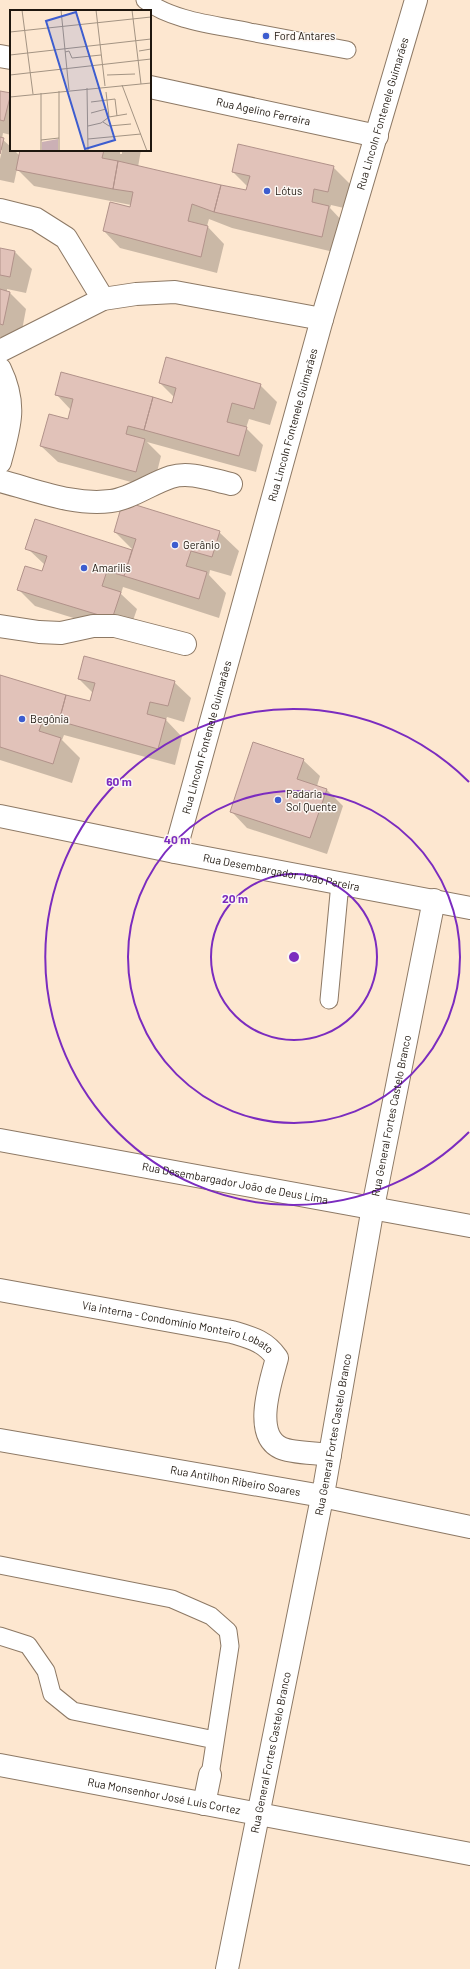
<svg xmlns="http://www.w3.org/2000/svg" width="470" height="1969" viewBox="0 0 470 1969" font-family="Barlow,sans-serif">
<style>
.shadow{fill:#0003}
.building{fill:#e1c2b9;stroke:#b1928a}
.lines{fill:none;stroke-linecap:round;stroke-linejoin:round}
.lane-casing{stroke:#8d7965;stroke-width:19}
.street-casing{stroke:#8d7965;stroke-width:24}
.lane{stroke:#fff;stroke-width:17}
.street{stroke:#fff;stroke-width:22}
.ring{fill:none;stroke:#7b2cbf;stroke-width:2}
.poi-dot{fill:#3d5dcf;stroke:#fcf7f3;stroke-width:1.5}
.labels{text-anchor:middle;stroke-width:3;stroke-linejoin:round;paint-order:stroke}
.poi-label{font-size:11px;fill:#1f170f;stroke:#fcf7f3;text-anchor:start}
.street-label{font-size:11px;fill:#1f170f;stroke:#fcf7f3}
.inset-road{fill:none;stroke:#a49483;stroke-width:1}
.view{fill:#3d5dcf;fill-opacity:0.15;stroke:#3d5dcf;stroke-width:2}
.inset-edge{fill:none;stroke:#1f170f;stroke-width:2}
.centre{fill:#7b2cbf;stroke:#fcf7f3;stroke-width:2}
.ring-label{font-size:12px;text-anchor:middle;font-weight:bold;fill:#7b2cbf;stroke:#fcf7f3;stroke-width:3;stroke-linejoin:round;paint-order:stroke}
</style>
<rect width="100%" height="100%" fill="#fde7d0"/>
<path class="shadow" d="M0 92 11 95V135L3 133 2 139 11 147V150H14L20 156 21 150H120V154H122V150H141L138 167 247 192 248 187 233 172 333 167 350 184 344 208 331 205 330 208 345 224 338 253 232 228 209 219 207 226 224 244 217 273 120 248 104 231 130 209 131 205 34 186 17 169 14 183 0 180V159L2 150H0Z
M0 249 15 252 32 269 26 293 7 289V292L10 293 26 309 20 341 0 337Z
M160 383 260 385 277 402 270 425 249 419 246 428 263 445 256 472 147 442 161 456 153 488 58 462 41 446 69 421 71 410 56 394 173 404 175 398Z
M36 521 133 552V550L115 532H219L239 551 231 576 210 570 209 575 226 593 219 618 123 587 121 594 137 609 128 635 35 606 18 589 42 572 45 565 27 548Z
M0 676 90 702 93 693 79 679 174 682 191 698 184 722 167 717 166 720 182 737 175 765 64 735 62 740 80 758 72 783 0 760Z
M303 760 320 776 317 786 326 789 343 806 327 854 247 828 231 811Z"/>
<path class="building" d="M0 91 11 93 4 121 0 120Z
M0 137 4 138 0 154Z
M238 144 334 166 328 192 314 189 312 202 329 206 322 237 214 212 221 185 246 190 250 176 232 172Z
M20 150H104L102 158 118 161 113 189 16 170Z
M118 161 221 185 214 212 192 204 188 221 208 226 201 257 103 231 110 202 130 207 133 192 113 189Z
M0 248 15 251 10 277 0 275Z
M0 289 10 292 3 325 0 324Z
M166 357 261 384 254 409 232 403 227 422 247 427 239 456 144 430 153 397 172 403 176 388 159 383Z
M61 372 153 397 144 430 128 426 126 434 145 439 136 472 40 446 49 414 68 419 73 399 55 395Z
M123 501 220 531 212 557 191 551 186 566 207 572 199 599 124 576 136 539 114 532Z
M35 519 132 550 124 576 107 571 102 586 121 592 112 619 17 590 25 566 42 571 47 556 25 549Z
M84 656 175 681 168 706 150 702 147 714 166 719 158 749 59 721 66 695 90 701 95 683 78 679Z
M0 675 66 695 59 721 44 717 39 731 61 738 53 764 0 747Z
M253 742 304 759 297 779 327 789 310 838 230 812Z"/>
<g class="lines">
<g class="lane-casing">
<path id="lane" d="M145 0C172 21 217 25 250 32 283 38 315 44 347 50
M329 1000 340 883
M0 1565 172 1599 211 1616 228 1631 230 1646 210 1775
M0 1636 28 1645 46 1671 52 1694 73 1711 215 1740"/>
</g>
<g class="street-casing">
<g id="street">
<path d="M0 56 11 58"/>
<path id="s1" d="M150 87 377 136"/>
<path d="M0 210 36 219 66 238 103 299"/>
<path d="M0 351 103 299 136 294 175 292 322 319"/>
<path d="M0 369C17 404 10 426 0 462"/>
<path d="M0 481C36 490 74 506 111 501 130 499 152 483 171 477 190 471 212 480 231 484"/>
<path d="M0 626 39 632 61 633 93 626H115L185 644"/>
<path id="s2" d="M0 816 175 852 470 908"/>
<path id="s3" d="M175 852 322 319 416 0"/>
<path id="s4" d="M0 1140 470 1226"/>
<path id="s5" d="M0 1290 232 1332C252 1338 265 1341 277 1358 271 1381 252 1435 281 1448 291 1453 318 1453 330 1455"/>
<path id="s6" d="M0 1440 322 1496 470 1527"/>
<path id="s7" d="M0 1765 470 1854"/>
<path d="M204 1804 210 1775"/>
<path id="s8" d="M227 1969 325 1483 373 1207 434 900"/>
</g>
</g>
<use href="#lane" class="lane"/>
<use href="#street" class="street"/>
</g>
<g class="ring">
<circle cx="294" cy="957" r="83"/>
<circle cx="294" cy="957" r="166"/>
<path d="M469 1132A248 248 0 1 1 469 782"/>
</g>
<g class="poi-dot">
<circle cx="266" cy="36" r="4"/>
<circle cx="267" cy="191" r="4"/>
<circle cx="175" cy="545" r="4"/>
<circle cx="84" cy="568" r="4"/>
<circle cx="22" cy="719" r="4"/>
<circle cx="278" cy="800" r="4"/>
</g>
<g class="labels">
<g class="poi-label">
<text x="274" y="40">Ford Antares</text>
<text x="275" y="195">Lótus</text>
<text x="183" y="549">Gerânio</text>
<text x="92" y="572">Amarilis</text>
<text x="30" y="723">Begônia</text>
<text x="286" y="798">Padaria<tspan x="286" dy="13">Sol Quente</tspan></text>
</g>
<g class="street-label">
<text dy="4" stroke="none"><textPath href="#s1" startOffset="116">Rua Agelino Ferreira</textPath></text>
<text dy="4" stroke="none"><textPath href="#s3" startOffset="767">Rua Lincoln Fontenele Guimarães</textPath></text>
<text dy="4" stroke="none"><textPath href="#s3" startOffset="443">Rua Lincoln Fontenele Guimarães</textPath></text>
<text dy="4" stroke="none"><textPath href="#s3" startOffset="119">Rua Lincoln Fontenele Guimarães</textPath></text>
<text dy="4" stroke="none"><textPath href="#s2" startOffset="287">Rua Desembargador João Pereira</textPath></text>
<text dy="4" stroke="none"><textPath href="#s8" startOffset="869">Rua General Fortes Castelo Branco</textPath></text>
<text dy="4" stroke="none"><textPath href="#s4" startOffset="239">Rua Desembargador João de Deus Lima</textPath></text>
<text dy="4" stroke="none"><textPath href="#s5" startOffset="182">Via interna - Condomínio Monteiro Lobato</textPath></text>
<text dy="4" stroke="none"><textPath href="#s8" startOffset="545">Rua General Fortes Castelo Branco</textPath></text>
<text dy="4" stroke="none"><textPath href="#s6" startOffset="239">Rua Antilhon Ribeiro Soares</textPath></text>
<text dy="4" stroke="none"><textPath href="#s8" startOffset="221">Rua General Fortes Castelo Branco</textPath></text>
<text dy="4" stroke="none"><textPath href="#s7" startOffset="167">Rua Monsenhor José Luis Cortez</textPath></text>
</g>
</g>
<g transform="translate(10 10)">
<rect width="141" height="141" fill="#fde7d0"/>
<path d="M48 129V140L32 141V132Z" fill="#cbb0b5"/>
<path class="inset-road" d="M12 0 23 84M51 0 59 80M86 0 95 76M122 0 131 74M0 22 141 7M129 41 141 39M55 42 59 41 62 48 91 45M0 45 141 29M0 65 141 49M97 65 125 64M112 75 137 141M77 78 78 141M49 81V141M96 82 99 107M31 83V141M0 87 141 73M81 92 105 89 107 106M81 103 96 99M93 112 99 116 121 114M78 116 91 113 99 107 117 104M78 129 131 124M31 130 49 128"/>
<path class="view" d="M66 2 105 130 75 139 36 11Z"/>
<rect width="141" height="141" class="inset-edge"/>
</g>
<circle cx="294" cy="957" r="6" class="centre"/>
<g class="ring-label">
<text x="119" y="786">60 m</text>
<text x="177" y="844">40 m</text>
<text x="235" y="903">20 m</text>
</g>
</svg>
